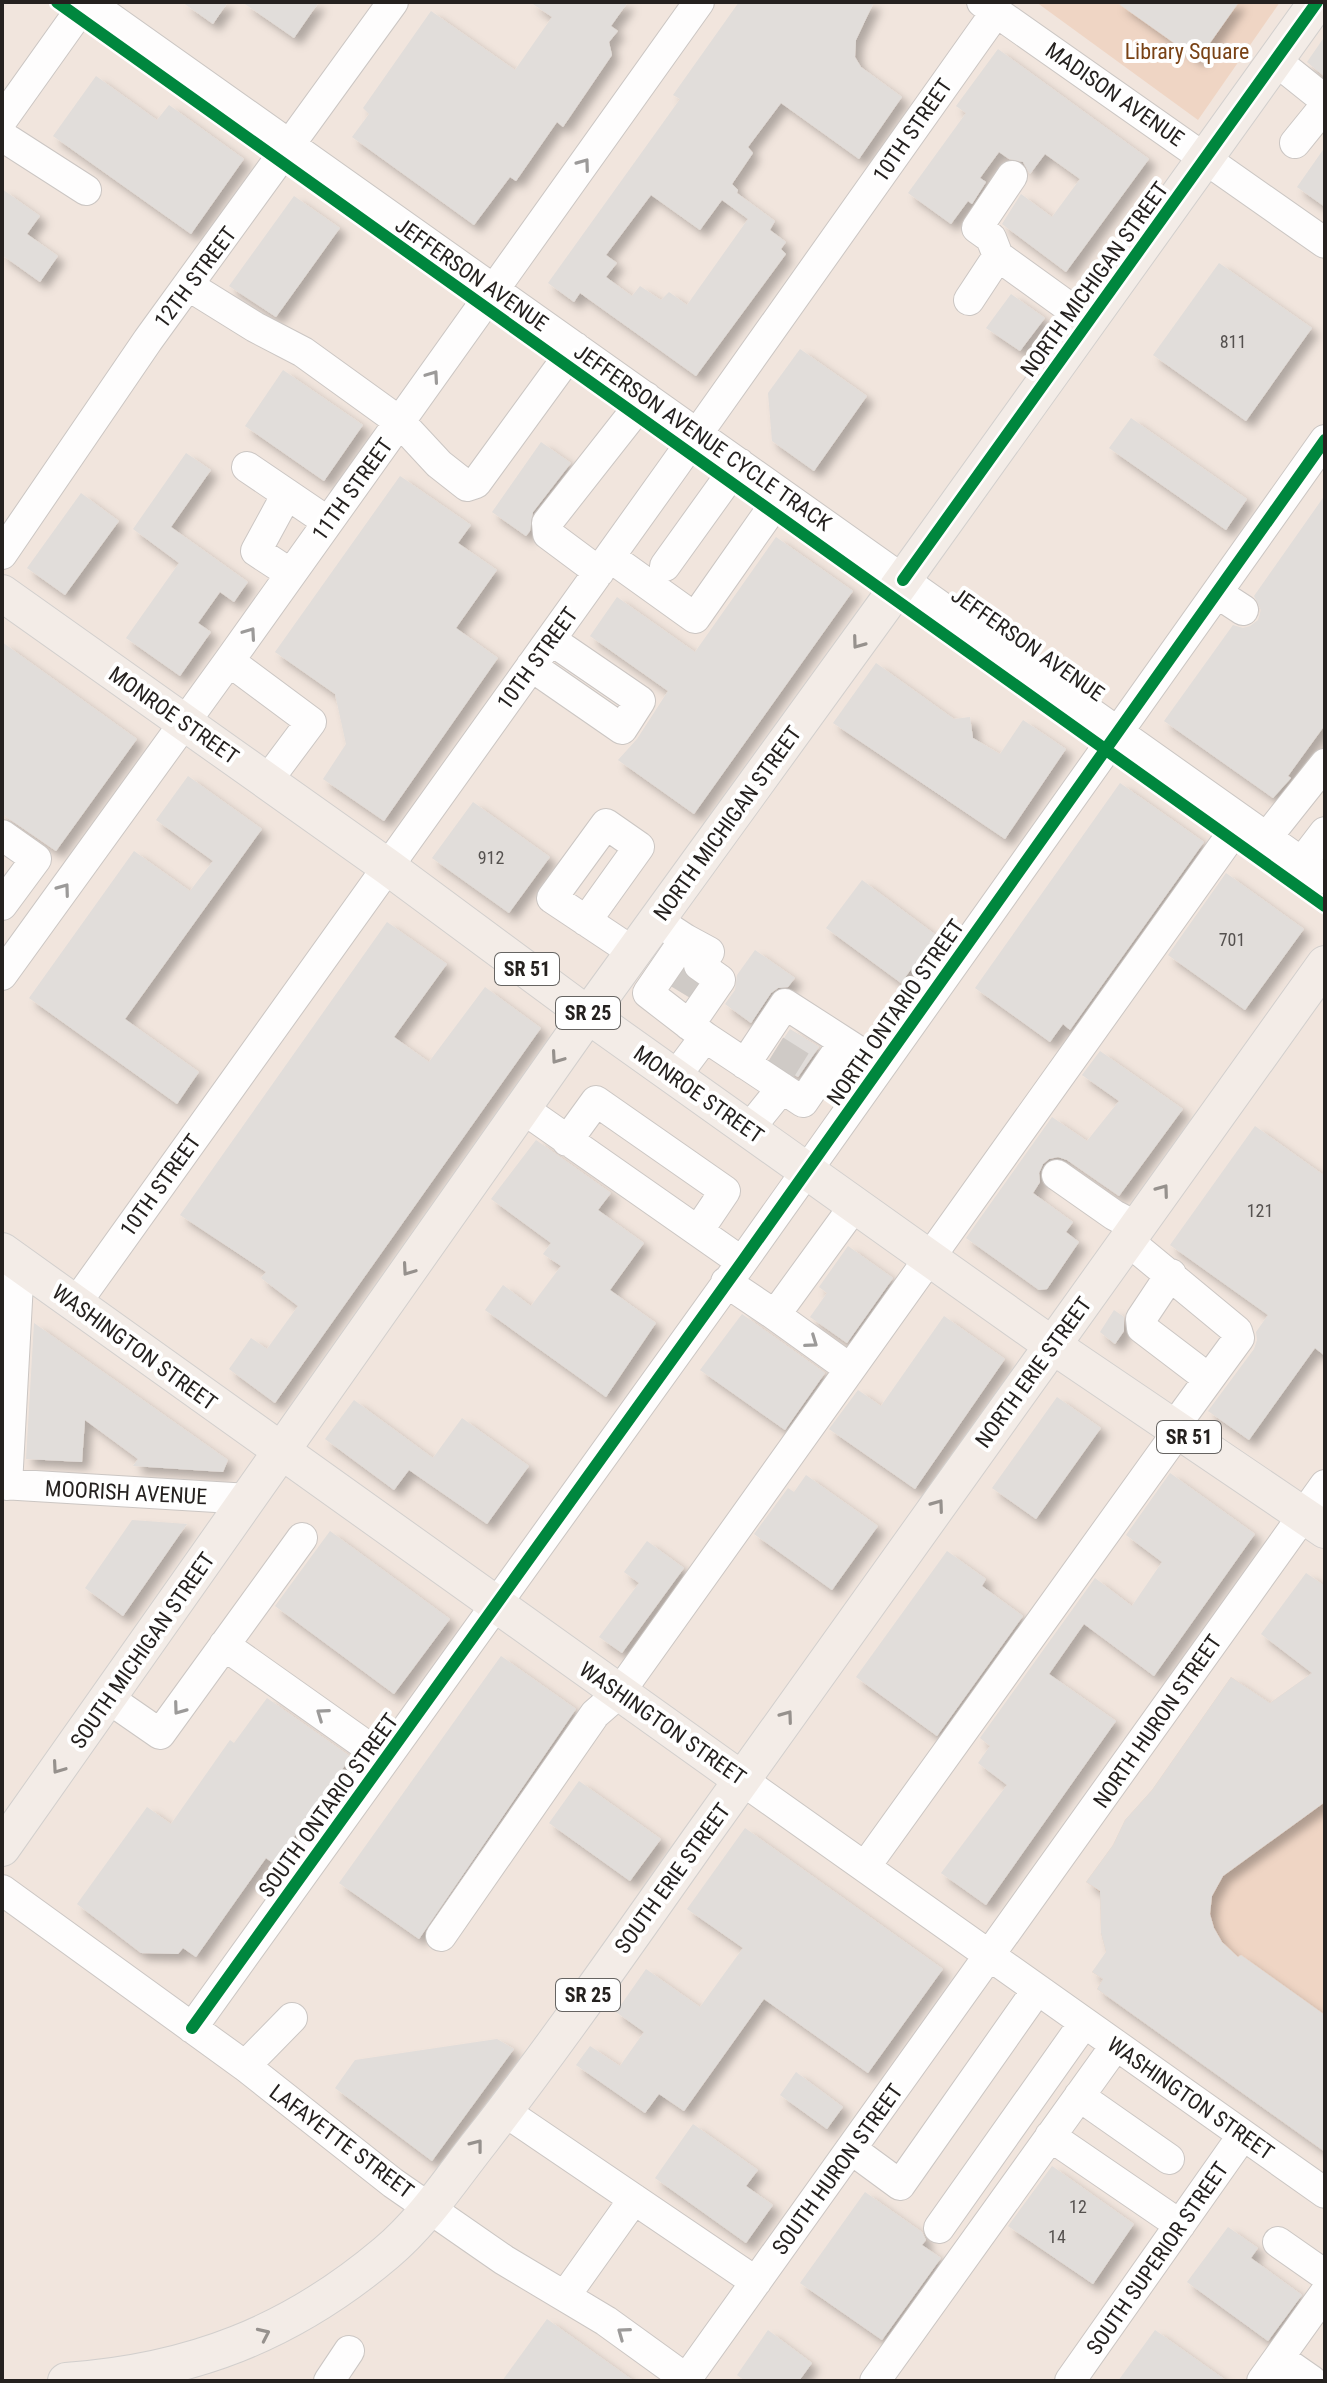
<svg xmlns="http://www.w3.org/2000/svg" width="1327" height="2383" viewBox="0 0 1327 2383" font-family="'Roboto Condensed',sans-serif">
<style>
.built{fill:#f1e5dd}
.park{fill:#efd5c4}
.building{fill:#e1ddda;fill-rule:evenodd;filter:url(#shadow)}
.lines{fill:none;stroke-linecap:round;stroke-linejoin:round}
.minor-tunnel{stroke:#cfcac6;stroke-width:30;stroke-dasharray:30 15;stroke-linecap:butt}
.minor-casing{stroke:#cbc6c3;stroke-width:32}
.major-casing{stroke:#d2cfcd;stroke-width:38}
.minor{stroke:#fefdfd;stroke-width:30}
.major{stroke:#f3ece7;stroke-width:36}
.cycleway-casing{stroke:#fff;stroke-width:17}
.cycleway{stroke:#00873e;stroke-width:12}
.oneway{stroke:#9c9a99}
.oneway2{stroke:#96918d}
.labels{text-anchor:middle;stroke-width:8;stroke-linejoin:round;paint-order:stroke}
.number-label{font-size:18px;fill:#55514f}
.shield{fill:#fff;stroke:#666462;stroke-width:2}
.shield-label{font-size:20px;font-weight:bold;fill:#25211f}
.park-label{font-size:22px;fill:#794215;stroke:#fff}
.street-label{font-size:22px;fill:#25211f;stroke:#fff}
</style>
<defs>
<filter id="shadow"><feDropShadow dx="7" dy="7" stdDeviation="4" flood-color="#0004"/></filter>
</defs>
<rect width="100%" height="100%" fill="#faf4f0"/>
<path class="built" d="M2 2H1325V2381H2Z"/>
<path class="park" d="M1036 2H1280L1198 120Z
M1325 1664V2152L1097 1989 1103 1979 1092 1972 1107 1956 1101 1933 1100 1892 1086 1882 1113 1845 1125 1820 1152 1790 1231 1677 1270 1703Z"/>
<path class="building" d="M182 2H228L213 24Z
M242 2H319L294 38Z
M530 2H628L611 26 618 31 609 42 612 55 563 127 557 122 516 181 510 177 474 225 352 137 369 114 363 108 431 11 515 70 552 17Z
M739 2H874L856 40 855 57 861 67 902 97 859 159 781 103 748 147 753 153 732 184 738 190 737 193 775 221 770 230 786 242 781 249 786 254 696 376 580 293 574 302 548 283 680 99 673 95ZM651 195 700 230 722 200 748 219 687 305 669 292 661 300 640 286 632 296 606 277 617 263 606 255Z
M1116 2H1239L1198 60Z
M1325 36V77L1307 62Z
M998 49 1149 159 1066 272 1002 224 1021 194 1052 217 1080 179 1045 154 1030 174 1023 162 1009 159 999 152 980 178 986 182 972 204 968 201 951 224 908 193 966 113 956 106Z
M96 76 157 120 169 105 244 159 191 234 53 136Z
M1325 147V207L1297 187Z
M2 189 40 216 27 234 58 256 40 282 2 255Z
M294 196 340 228 276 317 229 286Z
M1219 263 1312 328 1246 421 1153 355Z
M1011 294 1045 318 1020 351 986 328Z
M800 349 867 396 814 471 772 441 768 393Z
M283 370 363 425 324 481 245 426Z
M1131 418 1247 499 1226 530 1109 448Z
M541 442 571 463 533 512 530 531 526 536 492 512Z
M186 453 211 470 171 527 248 582 234 602 220 592 198 623 211 632 180 676 126 638 179 563 133 529Z
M400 476 471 525 458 543 497 570 456 628 498 658 384 821 323 779 346 744 335 694 275 652Z
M81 493 119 521 65 595 27 568Z
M1325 495V725L1288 776 1291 778 1273 798 1164 721 1233 625 1243 628 1250 626 1258 620 1261 610 1254 596Z
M776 537 853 591 694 814 618 760 637 739 668 691 590 636 617 597 695 652Z
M2 642 137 739 56 851 2 814Z
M876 663 954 719 970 717 973 738 1000 754 1023 720 1066 749 1005 839 833 723Z
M188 776 262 829 125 1019 199 1072 177 1104 29 998 134 851 190 891 213 861 156 820Z
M1120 783 1204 842 1070 1030 1063 1024 1050 1042 975 988Z
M473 802 550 857 509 913 432 858Z
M1226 873 1304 929 1245 1010 1168 955Z
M862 880 936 935 901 983 826 928Z
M387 922 447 964 394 1037 429 1062 485 987 541 1028 275 1403 229 1369 251 1338 267 1349 298 1306 261 1278 266 1272 180 1215Z
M755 950 795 978 788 987 778 988 771 993 751 1023 725 1004 735 990 737 975Z
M790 1029 819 1047 798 1077 770 1059Z
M1100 1051 1183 1109 1119 1196 1067 1160 1058 1157 1049 1159 1043 1164 1039 1173 1040 1182 1033 1193 1073 1222 1066 1232 1079 1242 1047 1289 1039 1290 966 1238 1052 1117 1087 1141 1119 1101 1082 1075Z
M1255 1126 1325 1176V1356L1315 1348 1249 1440 1208 1411 1254 1349 1257 1340 1256 1332 1268 1315 1170 1245Z
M536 1140 611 1193 598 1210 644 1243 610 1290 656 1323 606 1397 485 1310 503 1285 531 1306 561 1266 543 1254 551 1243 491 1199Z
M848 1246 893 1278 847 1343 810 1317 827 1293 819 1287Z
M1114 1310 1124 1317V1331L1115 1344 1100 1332Z
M742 1314 825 1373 785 1430 700 1370Z
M944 1316 1005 1359 915 1489 829 1429 858 1390 881 1406Z
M34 1323 228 1460 223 1472 133 1466 138 1459 85 1420 82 1462 26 1459Z
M1057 1397 1101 1428 1036 1519 992 1488Z
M354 1400 433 1458 462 1418 529 1466 487 1524 409 1470 394 1490 325 1439Z
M1170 1473 1255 1534 1154 1676 1084 1624 1049 1674 1116 1721 986 1905 941 1873 1007 1785 978 1763 990 1746 980 1738 1095 1578 1132 1606 1162 1562 1126 1535Z
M806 1475 878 1526 832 1590 754 1534 788 1488 794 1492Z
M132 1520 187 1524 123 1616 85 1588Z
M330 1531 450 1619 394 1694 275 1606Z
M647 1541 684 1568 622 1653 599 1637 639 1583 624 1572Z
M947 1551 986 1579 982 1586 1023 1616 937 1736 856 1677Z
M1306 1573 1325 1586V1802L1223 1876 1212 1896 1210 1914 1214 1928 1222 1942 1238 1957 1241 1955 1325 2015V2152L1097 1989 1103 1979 1092 1972 1106 1952 1101 1933 1100 1891 1086 1882 1113 1845 1125 1820 1152 1790 1231 1677 1270 1703 1312 1673 1261 1634Z
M501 1656 576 1709 419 1939 339 1883Z
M267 1698 351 1757 286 1848 289 1850 277 1866 266 1858 196 1957 183 1948 178 1954 141 1953 77 1904 147 1807 171 1824 230 1740 234 1743Z
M579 1781 661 1839 630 1881 549 1823Z
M745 1828 943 1969 868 2073 764 1999 684 2111 659 2094 645 2113 576 2065 590 2046 620 2066 644 2032 616 2012 646 1969 700 2007 743 1948 687 1909Z
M497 2039 514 2049 432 2161 335 2088 355 2060Z
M796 2072 843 2107 827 2129 780 2095Z
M693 2124 758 2170 746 2186 773 2205 746 2243 655 2178Z
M1052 2166 1134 2224 1093 2284 1008 2226Z
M865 2192 922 2232 926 2240 922 2245 941 2258 882 2340 800 2283Z
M1228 2227 1258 2248 1251 2258 1302 2295 1268 2341 1187 2282Z
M547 2319 634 2381H502Z
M768 2330 812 2363 799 2381H745L737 2375Z
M1155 2330 1227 2381H1118Z"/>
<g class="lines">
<path class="minor-tunnel" d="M682 993 693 975
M780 1071 805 1031"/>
<g class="minor-casing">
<path id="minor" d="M88 2 1325 879
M982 2 1325 243
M1275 60 1325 100
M2 120 86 2
M2 136 86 190
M1295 143 1325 106
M998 256 991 238 977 228 1012 176
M189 286 255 327 303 352 400 422 439 464 467 486 476 483 575 347
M969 300 998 256 1088 321
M247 467 328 522
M287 494 256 551 291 574
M2 554 148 340 393 2
M610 557 695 618 782 494
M665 566 739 463
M599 572 548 534 547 523 646 397
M1217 593 1243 610
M229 661 311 722 267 781
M531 666 622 729 640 701 551 640
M2 835 36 859 2 905
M1267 837 1325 764
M1302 862 1325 832
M656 920 685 939 648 993 705 1037
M586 921 639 847 606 824 552 898 633 952
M685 939 709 952 699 965 720 980 689 1025
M2 975 229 661 699 2
M745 1064 785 1004 844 1042
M675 1077 705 1037 803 1102 844 1042 881 1066
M522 1108 742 1262
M749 1129 782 1088
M567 1141 596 1101 725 1191 698 1231
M1057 1175 1114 1215 1137 1227
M1127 1240 1237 1331 1239 1338 1209 1379 1142 1328 1141 1319 1171 1274
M726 1282 775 1315 855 1205
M76 1303 673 468 996 12
M775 1315 850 1369
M1174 1427 1209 1379
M2 1484 249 1499
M7 1485 19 1264
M224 1645 385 1759
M108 1698 160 1734 302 1538
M742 1780 1325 2193
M865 1867 1179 1430
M2 1890 245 2066 393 2183 504 2260 606 2321 689 2381
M441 1936 595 1714 619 1693 1242 820
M192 2028 742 1262 1325 440
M245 2066 292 2018
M1079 2096 1169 2159
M504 2111 756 2282
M1050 2136 1180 2225
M851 2149 900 2185 1037 1990
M939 2228 1084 2023
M1278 2242 1325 2275
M565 2296 634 2199
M1279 2358 1312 2381
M329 2381 349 2351
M685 2381 1325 1485
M875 2381 1116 2045
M1070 2381 1243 2135
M1262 2381 1325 2293"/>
</g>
<g class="major-casing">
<path id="major" d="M2 593 388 867 588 1015 901 1238 1052 1345 1325 1530
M2 1251 742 1780
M2 1848 588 1015 903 580 1317 2
M66 2381C191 2372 290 2334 386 2253 424 2221 451 2179 481 2141 557 2043 628 1941 699 1840 907 1548 1116 1256 1325 964"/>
</g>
<use href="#minor" class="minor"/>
<use href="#major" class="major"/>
<g class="cycleway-casing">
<path id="cycleway" d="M57 2 1325 906
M903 580 1317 2
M192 2028 742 1262 1325 440"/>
</g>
<use href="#cycleway" class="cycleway"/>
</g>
<defs><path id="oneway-chevron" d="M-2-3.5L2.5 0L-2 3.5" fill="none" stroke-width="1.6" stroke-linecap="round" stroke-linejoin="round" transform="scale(2)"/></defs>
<g class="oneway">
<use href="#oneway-chevron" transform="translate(584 164) rotate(-54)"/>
<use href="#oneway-chevron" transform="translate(433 376) rotate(-55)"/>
<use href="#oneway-chevron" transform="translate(250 633) rotate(-55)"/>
<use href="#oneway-chevron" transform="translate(64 889) rotate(-54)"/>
<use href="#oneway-chevron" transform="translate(812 1342) rotate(35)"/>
<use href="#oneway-chevron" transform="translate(179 1709) rotate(126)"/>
<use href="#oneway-chevron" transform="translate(322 1714) rotate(-145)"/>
<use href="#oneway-chevron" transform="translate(623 2333) rotate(-144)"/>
</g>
<g class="oneway2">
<use href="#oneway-chevron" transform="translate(858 643) rotate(126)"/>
<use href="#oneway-chevron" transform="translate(557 1058) rotate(125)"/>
<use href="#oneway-chevron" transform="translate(1163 1190) rotate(-54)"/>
<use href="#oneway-chevron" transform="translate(408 1270) rotate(125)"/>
<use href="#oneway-chevron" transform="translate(938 1505) rotate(-54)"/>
<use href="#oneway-chevron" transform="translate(787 1716) rotate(-54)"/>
<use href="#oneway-chevron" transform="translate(58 1768) rotate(125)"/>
<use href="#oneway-chevron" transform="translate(477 2145) rotate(-52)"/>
<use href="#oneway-chevron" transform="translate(264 2334) rotate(-25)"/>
</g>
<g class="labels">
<g class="number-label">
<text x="1233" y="348">811</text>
<text x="491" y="864">912</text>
<text x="1232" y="946">701</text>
<text x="1260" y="1217">121</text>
<text x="1078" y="2213">12</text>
<text x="1057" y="2243">14</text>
</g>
<g class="shield">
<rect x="495" y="953" width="64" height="32" rx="6"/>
<rect x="556" y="997" width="64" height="32" rx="6"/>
<rect x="1157" y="1421" width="64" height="32" rx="6"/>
<rect x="556" y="1979" width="64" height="32" rx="6"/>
</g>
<g class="shield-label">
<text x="527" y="976">SR 51</text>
<text x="588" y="1020">SR 25</text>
<text x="1189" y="1444">SR 51</text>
<text x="588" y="2002">SR 25</text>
</g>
<g class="park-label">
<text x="1187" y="59">Library Square</text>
</g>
<g class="street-label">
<text transform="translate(1115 94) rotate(35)" y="8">MADISON AVENUE</text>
<text transform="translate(912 130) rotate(-55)" y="8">10TH STREET</text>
<text transform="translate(472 274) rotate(35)" y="8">JEFFERSON AVENUE</text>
<text transform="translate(195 277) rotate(-53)" y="8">12TH STREET</text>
<text transform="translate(1094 279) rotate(-54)" y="8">NORTH MICHIGAN STREET</text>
<text transform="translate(703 437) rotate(35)" y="8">JEFFERSON AVENUE CYCLE TRACK</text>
<text transform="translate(352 489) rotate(-54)" y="8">11TH STREET</text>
<text transform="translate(1028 644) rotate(35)" y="8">JEFFERSON AVENUE</text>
<text transform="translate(537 658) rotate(-54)" y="8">10TH STREET</text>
<text transform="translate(174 715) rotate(35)" y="8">MONROE STREET</text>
<text transform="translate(727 823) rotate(-54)" y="8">NORTH MICHIGAN STREET</text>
<text transform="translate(895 1012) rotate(-55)" y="8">NORTH ONTARIO STREET</text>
<text transform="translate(699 1094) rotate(35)" y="8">MONROE STREET</text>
<text transform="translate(160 1185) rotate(-54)" y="8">10TH STREET</text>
<text transform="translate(135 1347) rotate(36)" y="8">WASHINGTON STREET</text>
<text transform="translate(1033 1372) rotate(-54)" y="8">NORTH ERIE STREET</text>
<text transform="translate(126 1492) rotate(3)" y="8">MOORISH AVENUE</text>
<text transform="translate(142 1650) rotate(-55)" y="8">SOUTH MICHIGAN STREET</text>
<text transform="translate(1157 1721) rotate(-55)" y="8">NORTH HURON STREET</text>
<text transform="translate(663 1723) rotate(35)" y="8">WASHINGTON STREET</text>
<text transform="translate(328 1805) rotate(-54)" y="8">SOUTH ONTARIO STREET</text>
<text transform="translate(672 1878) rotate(-54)" y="8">SOUTH ERIE STREET</text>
<text transform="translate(1191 2098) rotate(35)" y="8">WASHINGTON STREET</text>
<text transform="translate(342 2141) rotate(37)" y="8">LAFAYETTE STREET</text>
<text transform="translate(837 2169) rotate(-54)" y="8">SOUTH HURON STREET</text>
<text transform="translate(1157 2258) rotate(-55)" y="8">SOUTH SUPERIOR STREET</text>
</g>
</g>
<rect width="1327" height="2383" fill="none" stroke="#25211f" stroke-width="8"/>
</svg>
